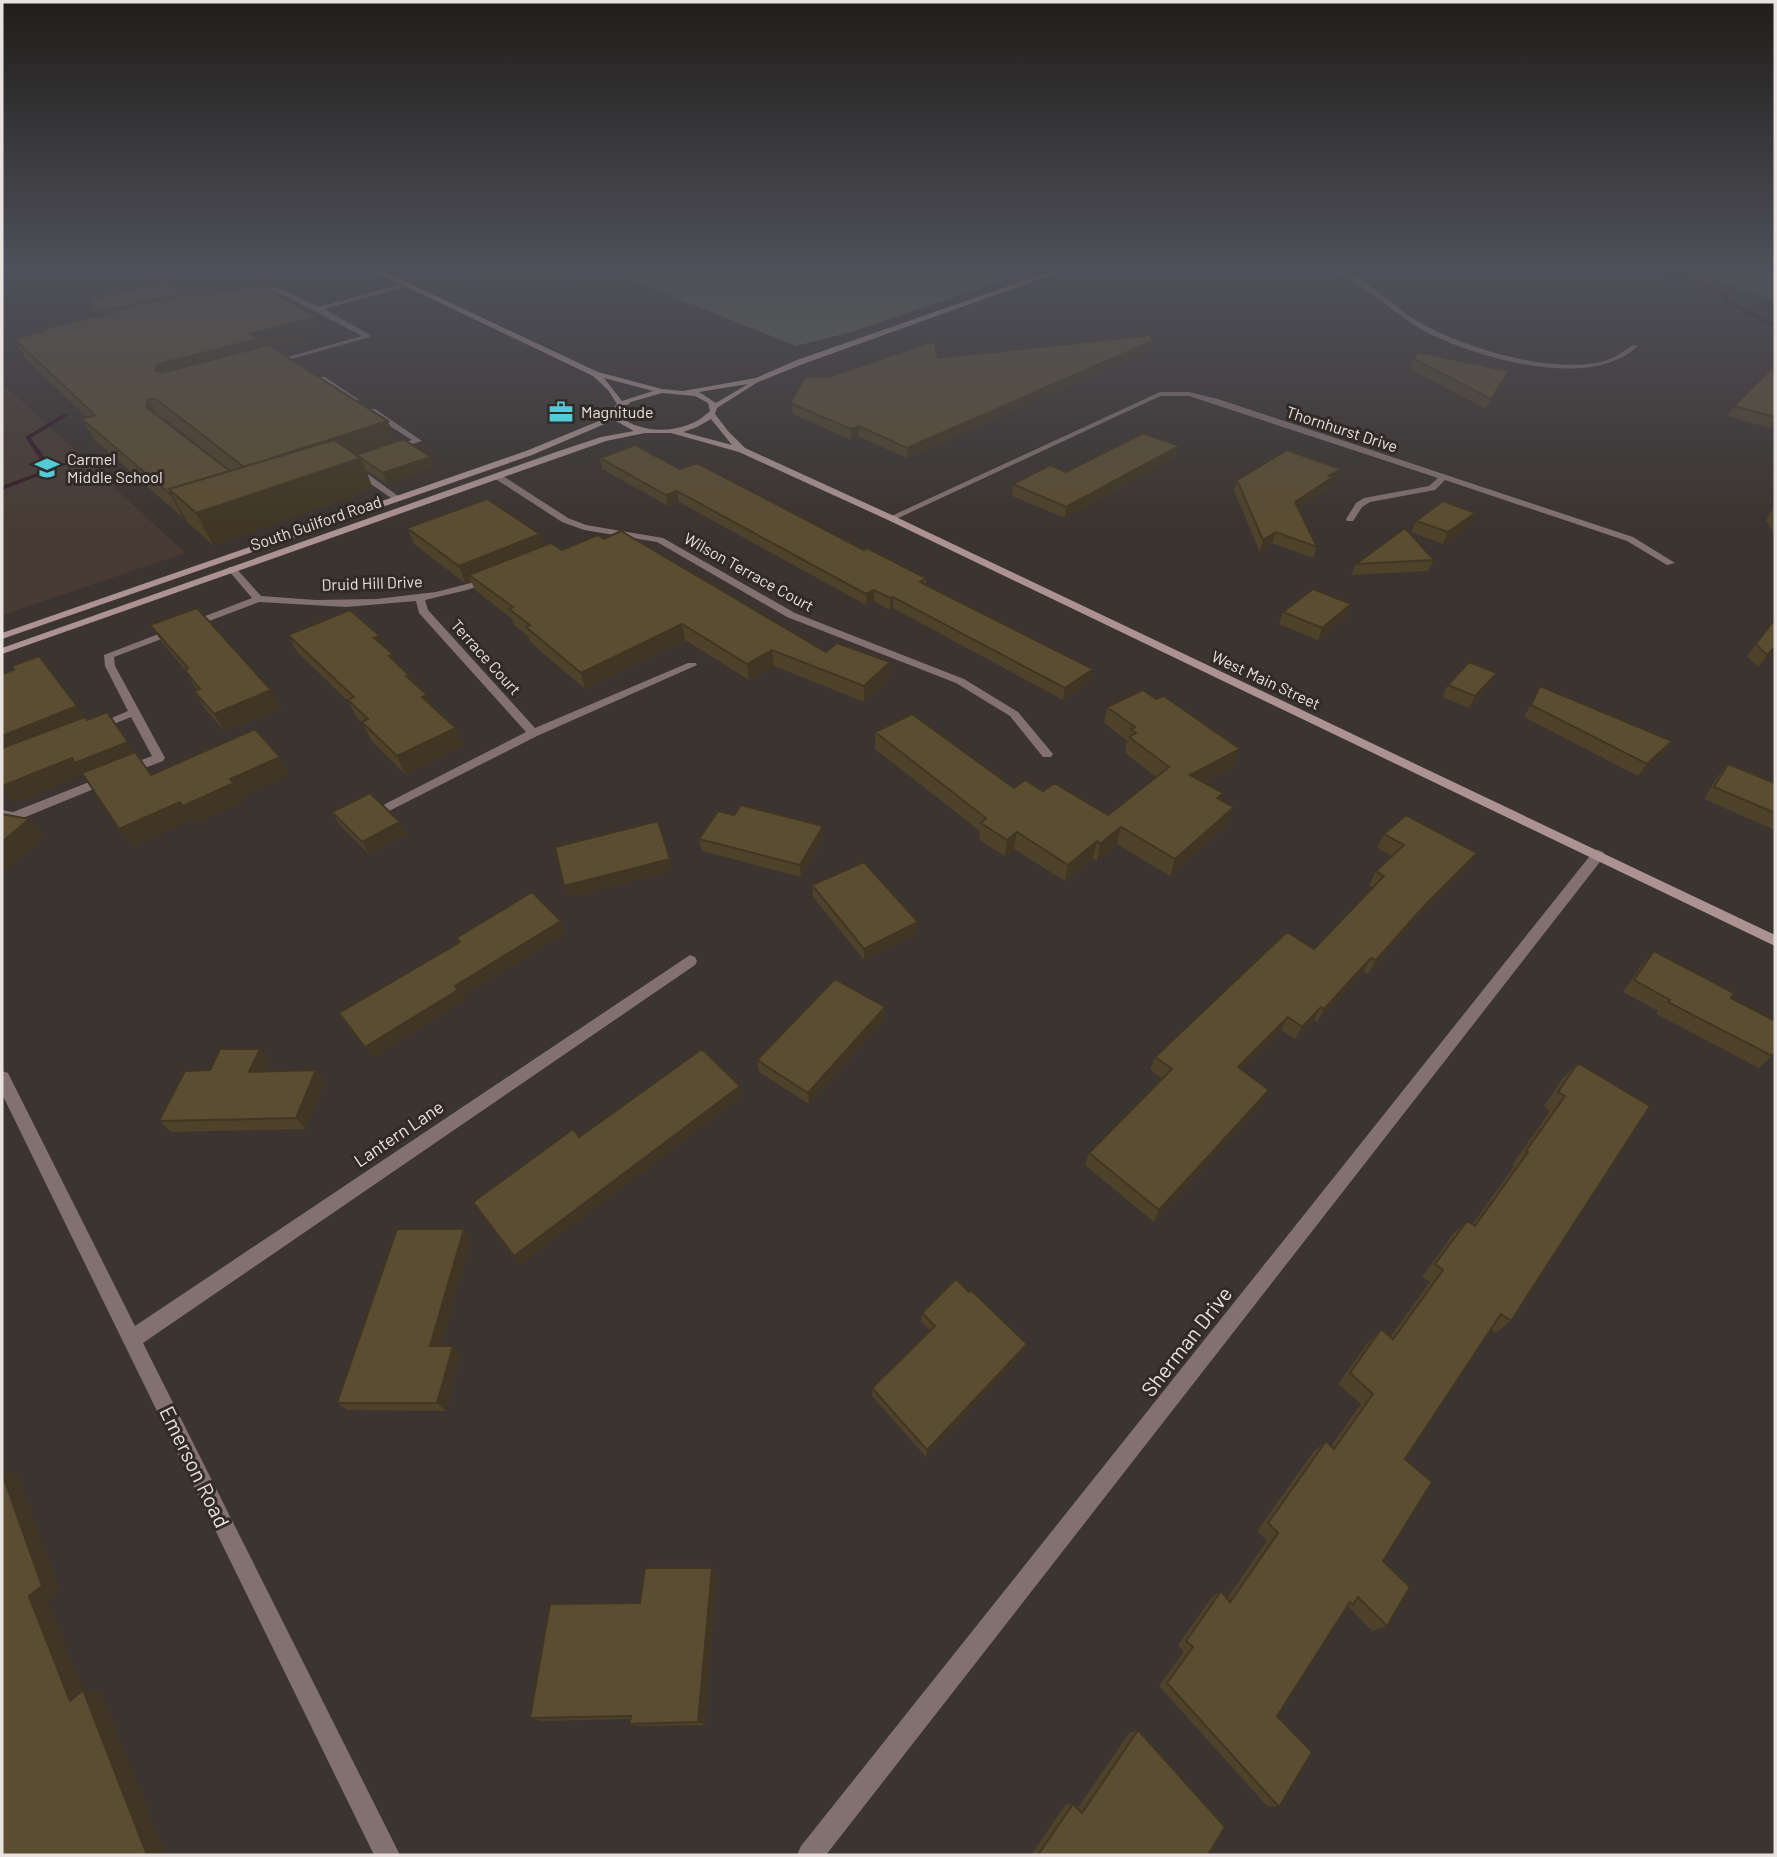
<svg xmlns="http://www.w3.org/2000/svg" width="1777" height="1857" viewBox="0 0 1777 1857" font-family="Barlow,sans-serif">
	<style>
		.built { fill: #483b34 }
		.green { fill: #60624d }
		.forest { fill: #6b6e50 }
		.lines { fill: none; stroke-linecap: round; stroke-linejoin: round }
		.stream { fill: #351b27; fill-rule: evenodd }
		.street { fill: #827170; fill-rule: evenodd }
		.secondary { fill: #ac9391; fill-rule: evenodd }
		.wall { fill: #4e422b; fill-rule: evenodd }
		.shaded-wall { fill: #403623 }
		.building { fill: #5b4d32; stroke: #403623; stroke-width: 2 }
		.labels { text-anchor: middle; stroke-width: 6; stroke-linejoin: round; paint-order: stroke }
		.far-poi-label { font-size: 16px; fill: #e8e3e0; stroke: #312a26; text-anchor: start }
		.far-street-label { font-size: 16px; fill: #e8e3e0; stroke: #312a26 }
		.street-label { font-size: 18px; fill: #e8e3e0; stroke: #312a26 }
		.near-street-label { font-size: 21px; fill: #e8e3e0; stroke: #312a26 }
	</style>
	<rect width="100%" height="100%" fill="#3b3430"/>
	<path class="built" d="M2,383L185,553L2,615Z"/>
	<path class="green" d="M657,267H969L1007,279L851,332L796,346L624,277Z
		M1675,267H1704L1775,291V301Z"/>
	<path class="forest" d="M1704,267H1758L1775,274V291Z"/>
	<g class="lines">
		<path class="stream" d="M1641,267H1649L1699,282L1724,293L1731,302L1775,324V327L1727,304L1720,295L1695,284Z
			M64,414L69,415L31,438L50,465L44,474L2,490V486L40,472L44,465L25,437Z"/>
		<path class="street" d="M1327,267C1355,267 1391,304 1414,319C1458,347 1559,378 1610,359C1618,356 1625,350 1633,345L1638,346C1590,391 1483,359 1430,334C1408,323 1389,306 1368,292C1355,283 1341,276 1327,267Z
			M405,283L407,286L324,309L370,335V337L270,365L266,363L362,336L276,291L254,296L252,293L277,287L319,307Z
			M319,377H325L359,400L352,402L319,381Z
			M1160,392H1189L1218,399L1633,537L1675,563L1667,565L1627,541L1445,480L1435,490L1370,502L1362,507L1353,521H1347L1346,519L1356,503L1364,498L1429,486L1438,478L1189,396H1161L1154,399L894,520L887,518Z
			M369,409H375L422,441L389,451V447L412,440L369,413Z
			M352,467H358L401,498L394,500L352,471Z
			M494,474H500L568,518L586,525L663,538L795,613L964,679L1018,712L1053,754L1051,757H1043L1010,716L956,683L787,617L657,542L584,530L562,522L494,478Z
			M229,567H235L261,596L316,600L376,599L436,592L494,577V581L467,590L425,600L428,610L535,728L688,663H696L697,665L537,736L389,811L385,810L383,807L385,804L526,732L419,613L416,601L346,607L259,602L114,657L115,666L165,758L163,761L129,774H121L119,771L121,768L152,756L131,717L94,732L88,728L128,711L105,666L104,655L252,598L229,571Z
			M107,775L113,779L111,782L18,820L2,818V810L13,812Z
			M1598,850L1603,852L1605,855L1603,858L826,1855H797L801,1846L1593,852Z
			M690,955L695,957L697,961L695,965L143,1343L400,1855H374L2,1094V1071L8,1073L135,1326Z"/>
		<path class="secondary" d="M365,267H374L598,372L662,389L683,391L756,378L797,360L1063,267H1073L803,364L758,382L717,408L715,414L728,431L745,448L894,516L1775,935V946L888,520L739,452L671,433H645L606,441L2,654V648L556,452L601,437L634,431L614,420L532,455L2,639V633L526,451L611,416V410L617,404L608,390L593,376ZM604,378L653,391L622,401ZM748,384L716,403L699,392ZM662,393L695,396L708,403L710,411C687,434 644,436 619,416V411L631,402ZM711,419L732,445L683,432L697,427Z"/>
	</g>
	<path class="wall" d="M460,267H587V268L517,287L510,284L504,286Z
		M186,294L316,317L323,336L274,349L388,421L395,441L435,467L387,484L366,470L373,489L213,545L186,521L184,516L183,518L95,440L82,419L87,417L26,359L14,339L42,333L40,329L101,316L92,309L87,300ZM163,420H167L231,471H230Z
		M1150,351L907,458L859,437L851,440L793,414L791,401L829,377L938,358Z
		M1417,352L1504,381L1486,409L1410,369Z
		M1775,374V421L1770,428L1728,416L1734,406Z
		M1179,446L1177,457L1065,518L1012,496L1013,484Z
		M600,458L680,469L864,550L926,578V584L1090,681L1063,700L893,608L890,610L874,601L866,605L679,502L668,506L602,469Z
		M1341,469L1337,480L1331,484L1329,488L1298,509L1317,547L1313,558L1272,543L1260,552L1234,491L1237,480Z
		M1773,508L1775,509V535L1766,520Z
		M1416,521L1470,524L1443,544L1411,532Z
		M407,528L540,534L543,546L562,550L826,652L890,662V678L864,702L774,666L749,680L685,640L585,689L531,643L528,636L514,625L512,619L475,590L471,581L465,583L414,544Z
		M1434,560L1428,571L1351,575L1356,564Z
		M1351,604L1347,616L1318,640L1279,624L1283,612Z
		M1775,619V651L1758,667L1747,656Z
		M150,625L271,690L281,708L225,732L205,709L194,691L197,690L185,670L162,642Z
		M288,635L384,646L393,654L397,664L432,707L456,728L463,746L405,774L371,740L363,724L357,718L348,701L297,652Z
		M1448,685H1490L1469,708L1442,697Z
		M1540,686L1663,754L1638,776L1524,717Z
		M1107,707L1234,766L1204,782L1221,800L1228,824L1170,876L1117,844L1097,861L1093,858L1065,881L1014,849L1005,856L979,840L980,831L875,749V732L1014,788L1043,791L1108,815L1156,777L1125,753L1127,741L1104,723Z
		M1728,764L1775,783V830L1704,799L1718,776Z
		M332,812L407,834L369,854L339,824Z
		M1384,834L1468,866L1417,917L1368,974L1364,971L1317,1022L1314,1020L1295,1039L1281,1030L1241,1070L1262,1103L1154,1222L1085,1165L1089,1153L1162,1079L1150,1069L1155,1057L1314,949L1373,887L1369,885L1376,871L1392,856L1377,848Z
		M824,838L801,877L702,851L699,839Z
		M812,885L917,934L864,960L813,897Z
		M1654,951L1731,998L1772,1056L1759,1068L1656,1014L1658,1011L1623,992L1643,963Z
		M885,1019L809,1104L759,1072L757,1060Z
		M260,1049L269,1060L264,1071L316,1070L325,1081L306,1129L171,1132L159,1121L210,1070Z
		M1578,1063L1511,1321L1496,1333L1491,1329L1405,1459L1383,1561L1387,1626L1372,1631L1349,1607L1346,1608L1277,1716L1279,1807L1267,1806L1159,1686L1184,1652L1178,1645L1212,1597L1221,1591L1227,1598L1267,1541L1257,1531L1314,1451L1326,1441L1331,1446L1361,1404L1338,1384L1369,1341L1381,1329L1390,1337L1430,1282L1422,1277L1453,1234L1467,1221L1472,1225L1514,1166L1512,1165L1550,1111L1544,1106L1563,1078Z
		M464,1229L471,1239L441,1346L461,1354L446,1411L348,1410L337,1403Z
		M922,1313L1024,1352L926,1457L872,1396V1388L930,1330L921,1322Z
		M717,1575L705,1725L638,1726L629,1724L630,1719L542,1721L530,1718L640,1603Z
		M1138,1730L1208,1855H1031L1066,1804H1073L1077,1809L1129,1733Z"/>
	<path class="shaded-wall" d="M499,267H506L510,284L504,286Z
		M512,267H587V268L517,287Z
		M316,317L323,336L264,352L168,384L155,370L158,364L250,334Z
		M1152,341L1150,351L907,458V448Z
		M1509,371L1504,381L1486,409L1491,399Z
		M148,399L159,419L146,407Z
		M388,421L396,443L255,489L244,467Z
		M859,426V437L851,440V429Z
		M1179,446L1177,457L1065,518L1066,507Z
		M431,457L435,467L387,484L383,473Z
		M361,458L373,489L213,545L196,513Z
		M1341,469L1337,480L1331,484L1329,488L1291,514L1295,502L1329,476Z
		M677,491L679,502L668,506L666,495Z
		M172,494L184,516L183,518L171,495Z
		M1475,513L1470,524L1443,544L1448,532Z
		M1276,532L1272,543L1260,552L1263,540Z
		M540,534L545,551L469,575L471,581L465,583L459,566Z
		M874,590V601L866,605V594Z
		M893,597V608L890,610V598Z
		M1351,604L1347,616L1318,640L1322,628Z
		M682,624L685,640L585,689L581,673Z
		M380,636L387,654L374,638Z
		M1775,647V651L1758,667L1767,655Z
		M772,650L774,666L749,680L747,664Z
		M393,654L401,672L389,656Z
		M890,662V678L864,702V686Z
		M1093,669L1090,681L1063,700L1065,688Z
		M1497,673L1490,685L1469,708L1475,696Z
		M271,690L281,708L225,732L214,714Z
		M427,695L435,713L422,697Z
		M77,706L89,723L2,757V736Z
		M107,712L164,793L84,774L15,803L2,788V786Z
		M456,728L463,746L405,774L397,756Z
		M1672,741L1663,754L1638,776L1647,764Z
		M1240,749L1234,766L1185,792L1190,775Z
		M280,757L290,775L242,797L245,801L195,824L183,806L230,779Z
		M180,802L192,820L134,847L119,829Z
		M1234,807L1228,824L1170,876L1175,859Z
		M29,819L45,837L2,874V842Z
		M400,822L407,834L369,854L362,842Z
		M823,826L824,838L801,877L800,865Z
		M1121,827L1117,844L1097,861L1100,844Z
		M1017,832L1014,849L1005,856L1007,840Z
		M1097,841L1093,858L1065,881L1068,865Z
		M1477,853L1468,866L1417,917L1368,974L1376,960L1426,904Z
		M670,859L673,871L568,898L564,886Z
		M561,921L566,933L462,997L464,1001L373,1058L365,1047L455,986Z
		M918,922L917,934L864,960V949Z
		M1371,958L1364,971L1317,1022L1324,1009Z
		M885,1007V1019L809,1104L808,1093Z
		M1321,1007L1314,1020L1295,1039L1302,1027Z
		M1288,1017L1281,1030L1232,1080L1238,1067Z
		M260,1049L269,1060L259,1083L249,1072Z
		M316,1070L325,1081L306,1129L296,1118Z
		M740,1086L742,1097L520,1265L514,1256Z
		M1269,1090L1262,1103L1154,1222L1159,1210Z
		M464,1229L471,1239L439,1354L430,1346Z
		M1027,1344L1024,1352L926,1457L927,1450Z
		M453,1346L461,1354L446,1411L437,1403Z
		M2,1462L5,1470L18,1475L60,1591L48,1600L84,1690L101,1692L166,1855H147L70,1701L29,1596L2,1479Z
		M712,1568L717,1575L705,1725L698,1722Z"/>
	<path class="building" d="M167,282L186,294L111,310L112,312L106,313L87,300Z
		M261,285L316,317L250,334L258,339L158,364L155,370L162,373L268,345L388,421L244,467L156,399H148L146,407L230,471L169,489L172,494L171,495L82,419L95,415L14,339L43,332L40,329L114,313L111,310L194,292L201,296Z
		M1150,335L1152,341L907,448L859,426L851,429L792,404L791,401L806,376L829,377L934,341L938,358Z
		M1417,352L1509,371L1491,399L1414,359Z
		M1772,368L1775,374V417L1734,406Z
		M1143,433L1179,446L1066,507L1013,484L1050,465L1066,472Z
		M403,439L431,457L383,473L356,455Z
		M334,440L361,458L196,513L169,489Z
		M635,445L680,469L697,463L864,550L867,548L926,578L920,582L1093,669L1065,688L893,597L890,598L874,590L866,594L677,491L666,495L600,458Z
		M1287,450L1341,469L1329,476L1333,477L1295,502L1317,547L1276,532L1263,540L1237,480Z
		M487,499L540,534L459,566L407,528Z
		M1443,501L1475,513L1448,532L1416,521Z
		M1405,528L1434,560L1356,564Z
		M621,531L826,652L837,643L890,662L864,686L772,650L747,664L682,624L581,673L526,627L530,625L509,609L513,607L469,575L551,543L562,550L598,535L604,539Z
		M1313,589L1351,604L1322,628L1283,612Z
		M197,608L271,690L214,714L194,691L200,689L185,670L188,668L150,625Z
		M350,610L380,636L374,638L393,654L389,656L409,675L406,676L427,695L422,697L456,728L397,756L362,722L368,719L348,700L354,697L288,635Z
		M1775,619V647L1767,655L1756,644Z
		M39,656L77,706L2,736V674L14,670L12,666Z
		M1469,662L1497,673L1475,696L1448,685Z
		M1540,686L1672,741L1647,764L1531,705Z
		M1143,690L1156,699L1164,696L1240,749L1190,775L1223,793L1217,798L1234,807L1175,859L1121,827L1100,844L1097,841L1068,865L1017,832L1007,840L981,823L986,818L875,732L912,714L1014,788L1025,780L1043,791L1054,783L1108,815L1169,767L1129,737L1136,733L1131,729L1135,727L1107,707Z
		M107,712L128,742L75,763L72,758L2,786V748L85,717L87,720Z
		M255,729L280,757L230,779L234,783L183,806L180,802L119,829L82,773L135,752L151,775Z
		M1728,764L1775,783V813L1714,787Z
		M370,793L400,822L362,842L332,812Z
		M741,805L823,826L800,865L699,839L718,811L734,815Z
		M2,814L29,819L2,842Z
		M1406,815L1477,853L1426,904L1376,960L1371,958L1324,1009L1321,1007L1302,1027L1288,1017L1238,1067L1269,1090L1159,1210L1089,1153L1172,1069L1155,1057L1287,932L1314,949L1384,876L1376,871L1404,845L1384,834Z
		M658,821L670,859L564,886L555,847Z
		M864,862L918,922L864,949L812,885Z
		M532,892L561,921L455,986L458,990L365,1047L339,1013L460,942L456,938Z
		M1654,951L1734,993L1731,998L1775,1021V1051L1772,1056L1668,1002L1670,1000L1634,980Z
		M835,979L885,1007L808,1093L757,1060Z
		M220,1049H260L249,1072L316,1070L296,1118L159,1121L185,1071L210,1070Z
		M702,1049L740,1086L514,1256L473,1202L573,1129L579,1137Z
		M1578,1063L1650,1106L1511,1321L1501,1314L1405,1459L1432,1482L1383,1561L1410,1587L1387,1626L1358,1597L1353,1605L1350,1602L1277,1716L1312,1752L1279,1807L1167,1683L1193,1647L1186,1641L1221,1591L1230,1602L1278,1533L1268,1523L1326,1441L1334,1449L1373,1394L1350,1373L1381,1329L1393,1339L1443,1270L1435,1264L1467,1221L1475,1226L1528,1152L1526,1151L1565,1096L1558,1092Z
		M397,1229H464L430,1346H453L437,1403H337Z
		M956,1279L969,1292L971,1290L1027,1344L927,1450L872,1388L935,1326L922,1313Z
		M2,1473L42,1586L29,1596L70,1701L83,1690L147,1855H2Z
		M645,1568H712L698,1722L629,1724L631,1716L530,1718L550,1604L640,1603Z
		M1138,1730L1225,1827L1208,1855H1038L1073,1804L1082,1813Z"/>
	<linearGradient id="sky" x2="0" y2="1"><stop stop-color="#201d1a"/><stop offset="0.51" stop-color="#4f5059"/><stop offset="1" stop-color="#4f5059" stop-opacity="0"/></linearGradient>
	<rect width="1777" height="527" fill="url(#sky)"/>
	<defs>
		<g id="office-bare" transform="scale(1.89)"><path d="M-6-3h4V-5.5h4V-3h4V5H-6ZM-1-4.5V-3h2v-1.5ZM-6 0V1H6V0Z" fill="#52ccd6" stroke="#312a26" stroke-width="2.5" paint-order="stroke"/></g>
		<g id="school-bare" transform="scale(1.89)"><path d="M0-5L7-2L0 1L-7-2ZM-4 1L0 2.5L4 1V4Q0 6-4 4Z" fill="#52ccd6" stroke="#312a26" stroke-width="2.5" paint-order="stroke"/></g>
	</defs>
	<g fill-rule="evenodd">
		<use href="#office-bare" x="561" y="412"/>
		<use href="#school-bare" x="47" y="468"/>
	</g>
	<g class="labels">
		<g class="far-poi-label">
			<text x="581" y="418">Magnitude</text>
			<text x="67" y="465">Carmel<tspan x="67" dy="18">Middle School</tspan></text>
		</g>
		<g class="far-street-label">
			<text transform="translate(1342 429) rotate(18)" y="6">Thornhurst Drive</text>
			<text transform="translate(316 523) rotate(-19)" y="6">South Guilford Road</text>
			<text transform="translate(749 572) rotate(29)" y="6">Wilson Terrace Court</text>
			<text transform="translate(372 583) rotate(-2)" y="6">Druid Hill Drive</text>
			<text transform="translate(486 657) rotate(48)" y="6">Terrace Court</text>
			<text transform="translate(1266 680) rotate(25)" y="6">West Main Street</text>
		</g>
		<g class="street-label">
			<text transform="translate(399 1134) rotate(-34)" y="6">Lantern Lane</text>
		</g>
		<g class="near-street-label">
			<text transform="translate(1187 1342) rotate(-52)" y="7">Sherman Drive</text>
			<text transform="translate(194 1467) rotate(64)" y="7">Emerson Road</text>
		</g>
	</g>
	<rect width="1777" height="1857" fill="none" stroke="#e8e3e0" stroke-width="7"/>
</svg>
